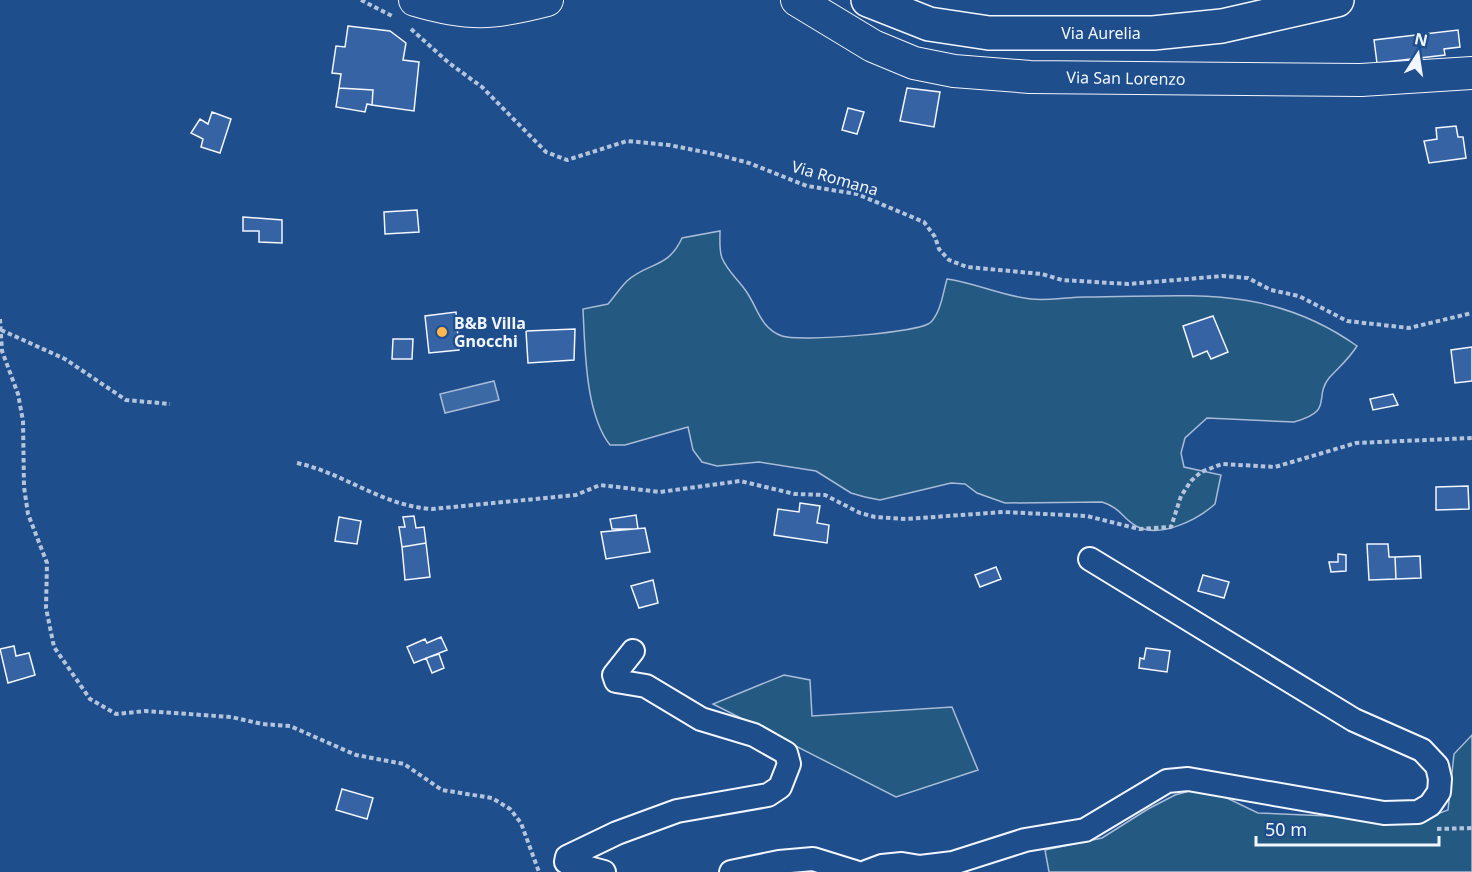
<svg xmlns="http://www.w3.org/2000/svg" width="1472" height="872" viewBox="0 0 1472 872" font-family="'Noto Sans',sans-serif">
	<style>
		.green { fill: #245a82; stroke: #a8bbd7; stroke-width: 1.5 }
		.water { fill: #3b69a3; stroke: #a8bbd7; stroke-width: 1.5 }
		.building { fill: #3563a3; stroke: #f2f6ff; stroke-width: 1.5 }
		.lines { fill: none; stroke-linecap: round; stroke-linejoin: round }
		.street-casing { stroke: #f2f6ff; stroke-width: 26 }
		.secondary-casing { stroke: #f2f6ff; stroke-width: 34 }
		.primary-casing { stroke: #f2f6ff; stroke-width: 36 }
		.path { stroke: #b3c4dc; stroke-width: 4; stroke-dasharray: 4.5 3; stroke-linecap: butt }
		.street { stroke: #1f4e8c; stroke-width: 22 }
		.secondary { stroke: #1f4e8c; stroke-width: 32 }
		.primary { stroke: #1f4e8c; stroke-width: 33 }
		.poi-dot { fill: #ffb74d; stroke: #1f4e8c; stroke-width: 2 }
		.labels { text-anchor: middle; stroke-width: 4.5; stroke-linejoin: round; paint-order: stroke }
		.street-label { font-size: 16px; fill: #f2f6ff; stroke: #1f4e8c }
		.poi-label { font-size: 16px; font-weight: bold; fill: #f2f6ff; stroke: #1f4e8c; text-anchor: start }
	</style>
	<rect width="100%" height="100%" fill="#1f4e8c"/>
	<path class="green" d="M720,231C720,239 719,250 722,258C728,272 738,279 746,291C758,308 760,328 782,336C798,342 921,333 931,322C941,311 943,293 947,279C976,283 1002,296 1031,299C1048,301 1068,297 1086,297C1188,297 1268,283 1357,346C1349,359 1339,367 1329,378C1313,398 1335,411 1294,422L1207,418L1185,438L1181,453L1184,467L1221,475L1215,504C1197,520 1160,539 1136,526C1121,517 1121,508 1102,502L1005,503L977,493L965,484L951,483L880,500L865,497L851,493L816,471L759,462L717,466L702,462L693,450L688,427L625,445H610C585,413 585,348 583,309L608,304C614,297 620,288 627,281C648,262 668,269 682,238Z
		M784,675L810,680L812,716L952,707L978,770L896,797L713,704Z
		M1472,735V872H1049L1045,850L1102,838L1148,809L1175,795L1204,787L1258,813L1421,820L1448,810L1454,754Z"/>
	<path class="water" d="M494,381L499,400L445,413L440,394Z"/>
	<path class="building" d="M348,26L390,31L406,43L403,60L419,62L414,111L372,105L373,90L339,88L341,74L332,73L336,46L345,47Z
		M1458,30L1460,47L1444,49L1445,55L1377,63L1374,40Z
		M339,88L373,90L372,105L367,104L365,112L336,107Z
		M907,88L940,92L934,127L900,121Z
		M848,108L864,112L857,134L842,130Z
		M212,112L231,119L220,153L201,147L203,139L191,133L200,119L208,124Z
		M1456,126L1458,137H1463L1466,158L1429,163L1424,141L1437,139L1436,128Z
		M417,210L419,232L385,234L384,212Z
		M243,217L282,220V243L259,242V231H243Z
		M456,312L459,350L429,353L425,316Z
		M1213,316L1228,352L1211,359L1207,351L1193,357L1183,326Z
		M575,329L574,360L528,363L526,331Z
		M393,339H413L412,359H392Z
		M1472,347V381L1455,383L1451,350Z
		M1393,394L1398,405L1373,410L1370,399Z
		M1468,486L1469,509L1436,510V487Z
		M800,503L820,506L817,523L829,525L827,543L774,535L778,509L799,512Z
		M636,515L638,529H612L610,519Z
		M414,516L416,528L424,527L426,543L402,547L399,527H405L403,517Z
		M339,517L361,521L357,544L335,541Z
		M645,528L650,552L606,559L601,532Z
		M426,543L430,577L405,580L402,547Z
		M1367,544H1388L1389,557H1395L1396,579L1369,580Z
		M1338,554L1346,555V571L1331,572L1329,562H1338Z
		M1420,556L1421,578L1396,579L1395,557Z
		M996,567L1001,579L980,587L975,575Z
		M1203,575L1229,582L1224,598L1198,591Z
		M653,580L658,603L639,608L631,586Z
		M441,637L447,650L414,663L407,647L425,639L427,643Z
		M14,646L16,656L29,653L35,675L8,683L0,649Z
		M1146,648L1170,651L1167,672L1139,668L1140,658L1144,659Z
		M439,654L444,668L432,673L426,658Z
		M342,789L373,798L367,819L336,810Z"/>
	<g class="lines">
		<g class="street-casing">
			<path id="street" d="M604,872L566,862L567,857L617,833L677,811L768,795L780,787L789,764L786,753L754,735L701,719L646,686L616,681L614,675L633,651
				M731,872L779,862L813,859L855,872
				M866,872L882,866L902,864L920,867L953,863L1025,840L1085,830L1167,781L1188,779L1384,813L1418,812L1430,805L1439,792L1440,779L1437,766L1422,750L1354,720L1090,559"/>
		</g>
		<g class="secondary-casing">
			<path id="secondary" d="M415,0C469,16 493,14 547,0
				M797,0L873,46L914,63L954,71L1030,77L1361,80L1472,73"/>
		</g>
		<g class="primary-casing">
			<path id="primary" d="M868,0L929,24L989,33H1153L1222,26L1337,0"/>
		</g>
		<path class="path" d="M361,0L392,16
			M411,29L449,63L482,87L546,152L567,160L627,141L669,145L719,155L749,163L807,186L857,194L924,222L935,237L939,249L949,260L967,267L1042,274L1062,280L1128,284L1223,276L1248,278L1271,290L1299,296L1347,321L1409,328L1472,313
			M0,319L2,351L18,394L23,421L24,487L28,514L47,563L46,608L54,647L90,699L116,714L145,711L231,717L262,724L290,726L356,755L404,764L442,790L492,798L510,809L521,823L539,872
			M1,330L65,359L126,400L170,404
			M297,463C344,473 382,506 432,509L576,495L600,485L660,492L740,481L795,494L825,495L860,513L875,517L906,519L1003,512L1087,516L1139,529L1171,527L1181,496L1191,481L1201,472L1222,464L1275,467L1356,443L1472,438
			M1437,829L1472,828"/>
		<use href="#street" class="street"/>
		<use href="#secondary" class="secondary"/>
		<use href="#primary" class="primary"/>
	</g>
	<circle class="poi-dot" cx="442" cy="332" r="6"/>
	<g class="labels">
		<g class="street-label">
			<text x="1101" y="39">Via Aurelia</text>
			<text transform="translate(1126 78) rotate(1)" y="6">Via San Lorenzo</text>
			<text transform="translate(835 178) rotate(16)" y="6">Via Romana</text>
		</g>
		<g class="poi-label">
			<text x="454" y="329">B&amp;B Villa<tspan x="454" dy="18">Gnocchi</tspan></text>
		</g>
	</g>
	<g transform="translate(1418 54) rotate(12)" stroke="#1f4e8c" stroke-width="4.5" paint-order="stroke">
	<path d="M0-4.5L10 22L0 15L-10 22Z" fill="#f2f6ff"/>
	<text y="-9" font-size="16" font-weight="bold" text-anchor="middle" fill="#f2f6ff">N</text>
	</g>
	<path d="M1256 836v9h183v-9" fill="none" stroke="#f2f6ff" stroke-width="3"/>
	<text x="1265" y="836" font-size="18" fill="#f2f6ff" stroke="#1f4e8c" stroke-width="4.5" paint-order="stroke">50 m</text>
</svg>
